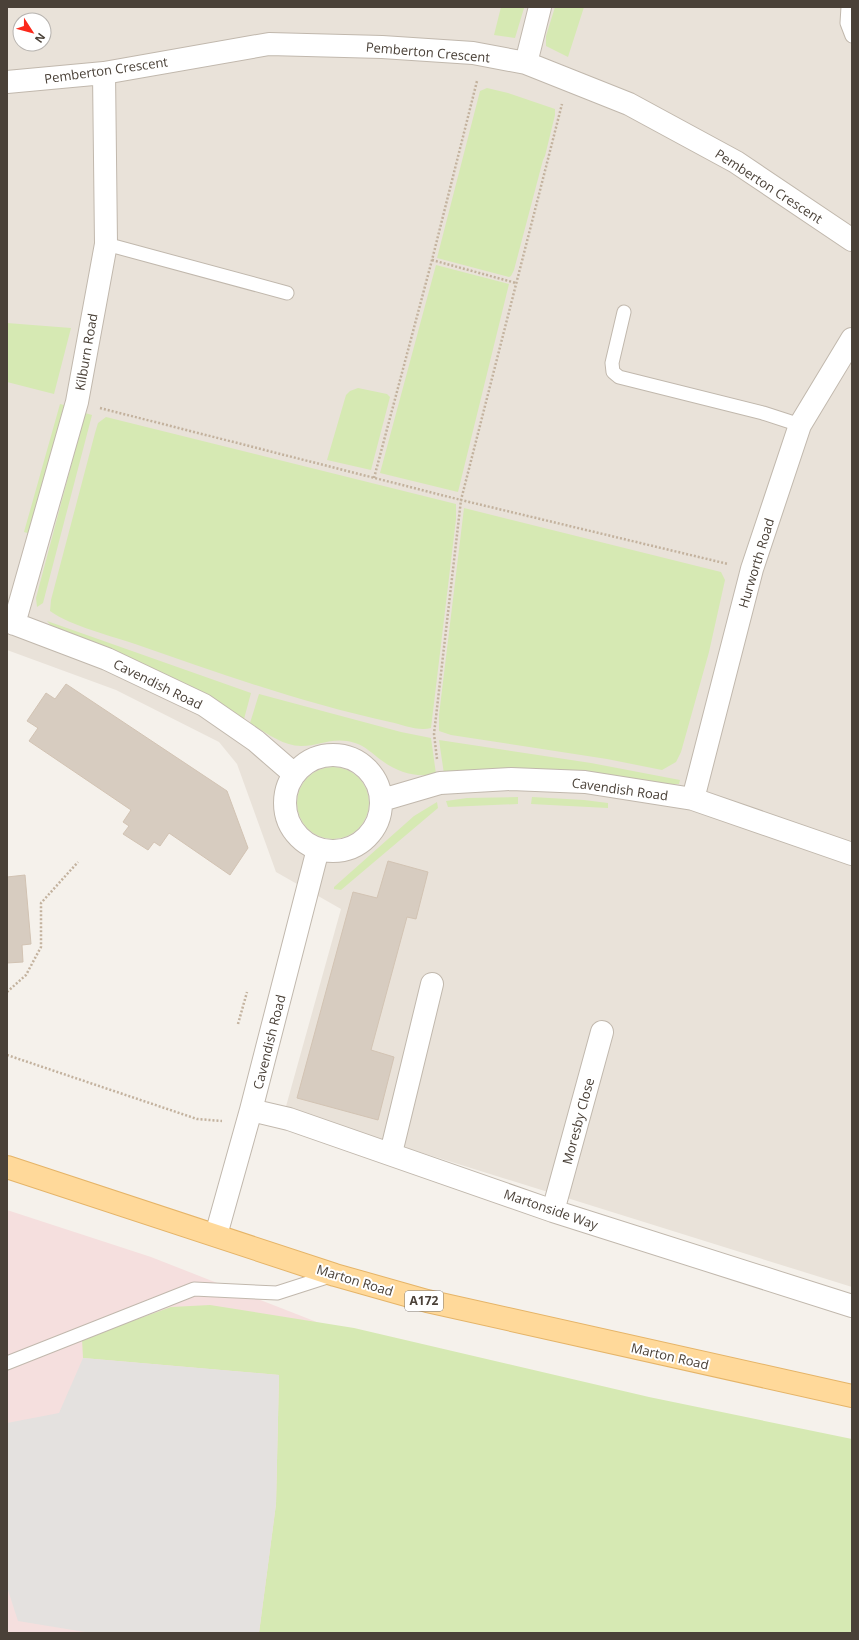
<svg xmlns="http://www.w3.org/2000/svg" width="859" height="1640" viewBox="0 0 859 1640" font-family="'Open Sans',sans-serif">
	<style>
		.residential { fill: #e9e2d9; fill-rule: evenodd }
		.medical { fill: #f5dfde }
		.green { fill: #d6e9b3 }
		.parking { fill: #e4e1df }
		.building { fill: #d7ccc0; stroke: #d2c3b3 }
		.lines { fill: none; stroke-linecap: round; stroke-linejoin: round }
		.service-casing { stroke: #c1b8ad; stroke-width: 15 }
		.minor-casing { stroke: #c1b8ad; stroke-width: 24 }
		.primary-casing { stroke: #e5b468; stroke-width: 24 }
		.path { stroke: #c3b29e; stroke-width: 2.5; stroke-dasharray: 2 2; stroke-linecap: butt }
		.service { stroke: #fff; stroke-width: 13 }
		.minor { stroke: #fff; stroke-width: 22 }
		.primary { stroke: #ffd99a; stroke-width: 22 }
		.labels { text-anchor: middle; stroke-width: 4; stroke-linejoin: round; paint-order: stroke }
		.shield { fill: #fff; stroke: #807a74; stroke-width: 1 }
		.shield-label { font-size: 12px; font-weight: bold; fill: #4a4138 }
		.street-label { font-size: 13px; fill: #4a4138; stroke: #fff }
	</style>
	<rect width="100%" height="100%" fill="#f5f1eb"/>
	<path class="residential" d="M7,7H852V1287L285,1110L341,909L276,872L237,764L219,742L116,690L7,650ZM20,20H44V44H20Z"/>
	<path class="medical" d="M7,1210L151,1257L327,1326L293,1633H7Z"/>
	<path class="green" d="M501,7L524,8L515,38L494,35Z
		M555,7H584L568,57L546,46V36Z
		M487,88L508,93L555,109V115L545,156L543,160L514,270L511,276L509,277L437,258L480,91Z
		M436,265L509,284L458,492L380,473Z
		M7,323L71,328L54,394L7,382Z
		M358,388L387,394L390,397L371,470L327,460L346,395L350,391Z
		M60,404L64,405L65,407L31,534L24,532Z
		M85,413L92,415L43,603L37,607L36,598Z
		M106,417L456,504V519L431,728C419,732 401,724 390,722C303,703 221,674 138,645C112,636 71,626 50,611L51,600L95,433L98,423Z
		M464,508L721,572L725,580L709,652L681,752L676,762L662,770L607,759L451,735L439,731V715Z
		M47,621L251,693L244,719L53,628Z
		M259,694L401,732L431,738L436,774C415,778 397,772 381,760C373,754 365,746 355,743C333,736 321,746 301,746C283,746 265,732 250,723Z
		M439,740L591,763L680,780L679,784H664L444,774Z
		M297 803a36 36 0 1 1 72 0a36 36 0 1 1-72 0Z
		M518,797V804L448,807L446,801L467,798Z
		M532,797L584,800L608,803V808L531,804Z
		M437,802L438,808L341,890L334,889V887L414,816Z
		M210,1305L354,1328L649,1397L852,1439V1633H259L276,1504L279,1375L83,1358L82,1339L171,1307Z"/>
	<path class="parking" d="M83,1358L279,1375L276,1504L259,1633H91L18,1621L7,1587V1423L59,1413Z"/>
	<path class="building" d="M66,684L227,791L248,848L230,875L169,833L160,846L154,842L148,850L123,834L129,826L123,822L131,810L29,741L38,728L27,721L46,693L55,699Z
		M388,861L428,872L416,919L407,917L371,1050L394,1057L378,1120L297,1098L353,892L377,898Z
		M25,875L31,944L22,945L23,962L7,963V877Z"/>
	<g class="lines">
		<g class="service-casing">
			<path id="service" d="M848,7L847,23L852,36
				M106,244L287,293
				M624,312L612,363L613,372L619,377L763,413L800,425
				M7,1363L194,1289L277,1293L333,1275"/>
		</g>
		<g class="minor-casing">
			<path id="minor" d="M526,63L540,7
				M7,82L104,73L269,44L382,47L473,53L526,63L629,104L736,162L852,240
				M7,621L107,659L204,705L256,741L294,774
				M14,624L77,402L106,244L104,73
				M285 803a48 48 0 1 1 96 0a48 48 0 1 1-96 0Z
				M693,799L752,569L800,425L852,339
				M382,800L440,783L511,779L585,782L693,799L852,854
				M251,1110L289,1119L553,1211L852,1306
				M391,1153L432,984
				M553,1211L602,1032
				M216,1235L251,1110L318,849"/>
		</g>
		<g class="primary-casing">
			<path id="primary" d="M7,1167L335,1275L427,1301L852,1396"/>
		</g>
		<path class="path" d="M432,260L516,283
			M100,408L461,500L728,564
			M374,478L432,260L477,81
			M437,759L434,734L461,500L562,104
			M7,992L26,975L41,947V903L78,862
			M238,1024L247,992
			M7,1055L197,1119L222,1121"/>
		<use href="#service" class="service"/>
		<use href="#minor" class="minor"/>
		<use href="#primary" class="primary"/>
	</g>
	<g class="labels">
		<rect class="shield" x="405" y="1291" width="38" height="20" rx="3"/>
		<g class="shield-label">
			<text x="424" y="1305">A172</text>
		</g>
		<g class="street-label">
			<text transform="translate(428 52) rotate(5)" y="5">Pemberton Crescent</text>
			<text transform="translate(106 70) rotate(-8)" y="5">Pemberton Crescent</text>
			<text transform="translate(769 186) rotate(33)" y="5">Pemberton Crescent</text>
			<text transform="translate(86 352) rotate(-80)" y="5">Kilburn Road</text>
			<text transform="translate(756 563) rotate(-73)" y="5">Hurworth Road</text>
			<text transform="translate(158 684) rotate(26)" y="5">Cavendish Road</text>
			<text transform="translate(620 789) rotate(8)" y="5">Cavendish Road</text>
			<text transform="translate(269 1042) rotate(-76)" y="5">Cavendish Road</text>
			<text transform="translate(578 1121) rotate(-75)" y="5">Moresby Close</text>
			<text transform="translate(551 1209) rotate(19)" y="5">Martonside Way</text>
			<text transform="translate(355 1280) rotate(17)" y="5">Marton Road</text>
			<text transform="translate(670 1356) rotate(13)" y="5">Marton Road</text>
		</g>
	</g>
	<rect width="859" height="1640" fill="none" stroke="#4a4138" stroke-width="16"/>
	<g transform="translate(32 32) rotate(126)"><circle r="19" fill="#ffffff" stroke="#b7b3af"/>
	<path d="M0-3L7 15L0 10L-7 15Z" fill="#fb281b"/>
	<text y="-6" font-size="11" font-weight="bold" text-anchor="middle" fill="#4a4138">N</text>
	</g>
</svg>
